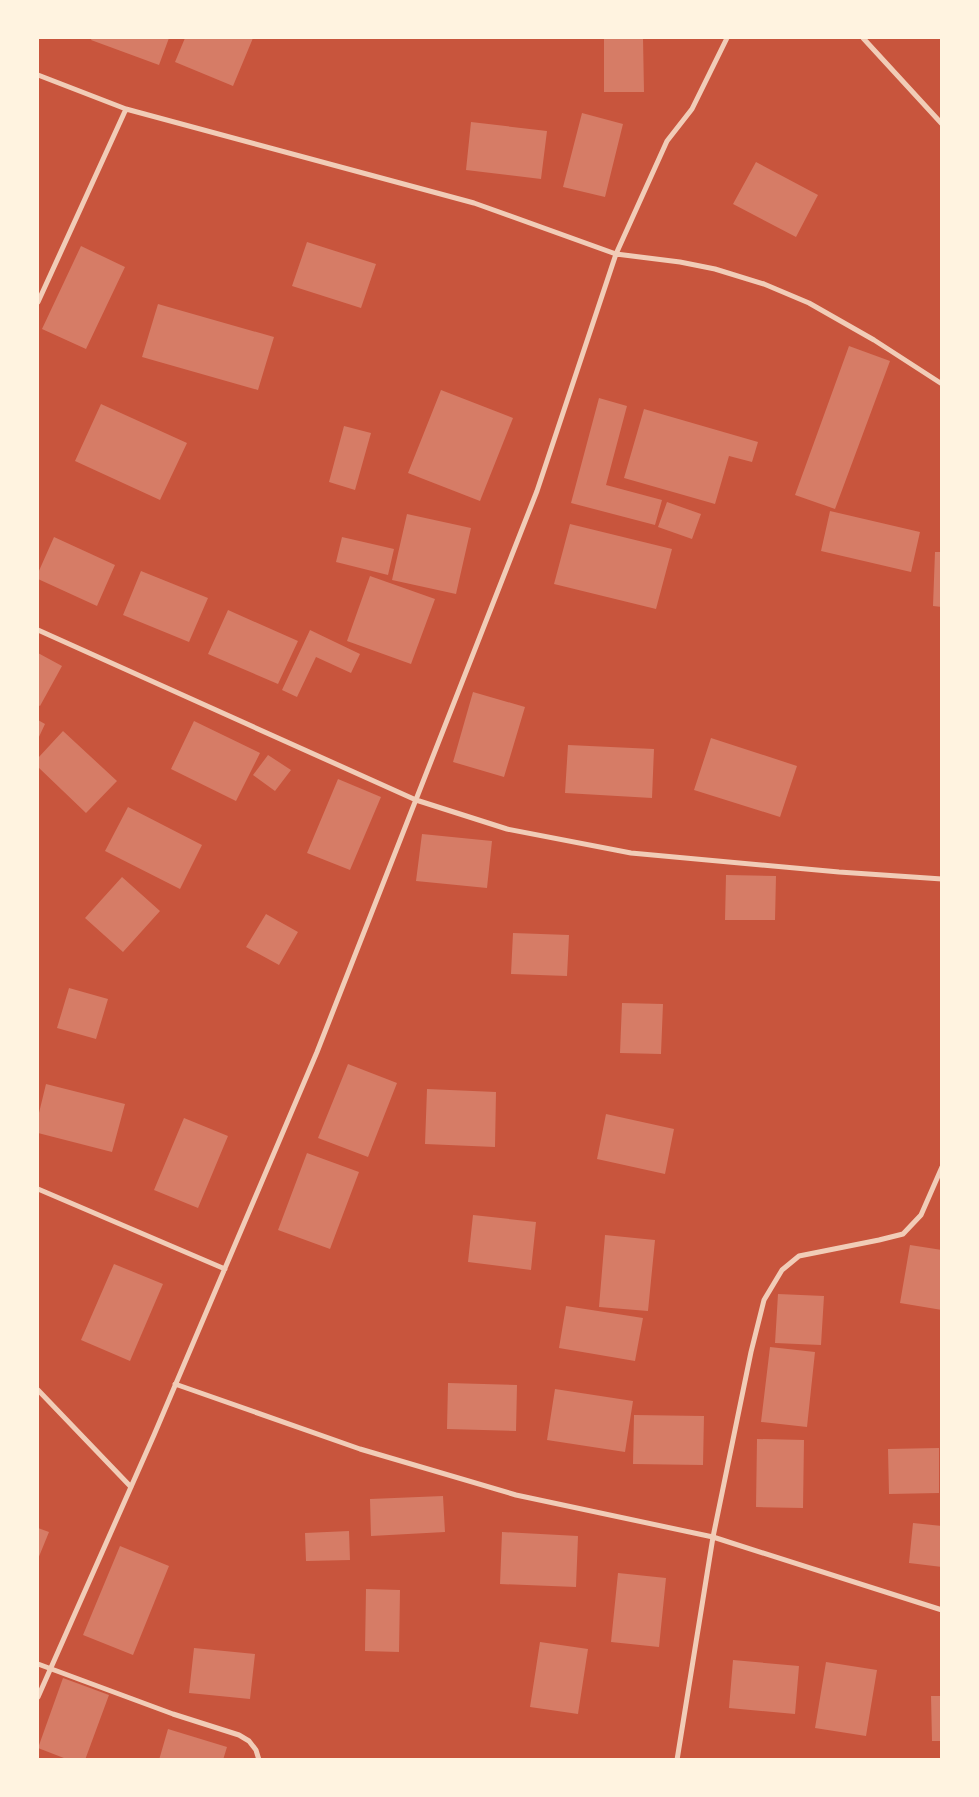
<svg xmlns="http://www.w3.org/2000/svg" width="979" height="1797" viewBox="0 0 979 1797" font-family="'Zilla Slab',serif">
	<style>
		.building { fill: #d67c66 }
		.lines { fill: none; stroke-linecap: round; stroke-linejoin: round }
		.minor { stroke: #f1ccb7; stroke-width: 5 }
	</style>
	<rect width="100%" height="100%" fill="#c8553d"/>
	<path class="building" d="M92,38H169L159,65L91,40Z
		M185,38H253L233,86L175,62Z
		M604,38H643L644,92H604Z
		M582,113L623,124L605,197L563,187Z
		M471,122L547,131L541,179L466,170Z
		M756,162L818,195L796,237L733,204Z
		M307,242L376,264L361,308L292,286Z
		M81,246L125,267L86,349L42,329Z
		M158,304L274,337L258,390L142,357Z
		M849,346L890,361L835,509L795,495Z
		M441,390L513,418L480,501L408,473Z
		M599,398L627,406L606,485L662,500L655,525L571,503Z
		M101,404L187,443L160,500L75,461Z
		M644,409L758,442L752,462L729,456L715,504L624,478Z
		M344,426L371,433L355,490L329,482Z
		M667,502L701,514L692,539L658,527Z
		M830,511L920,532L911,572L821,551Z
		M407,514L471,528L456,594L392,580Z
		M570,524L672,549L656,609L554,584Z
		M54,537L115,565L97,606L38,579V573Z
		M342,537L394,549L388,575L336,562Z
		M935,552H942V607L933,606Z
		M141,571L208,598L189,642L123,615Z
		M370,576L435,599L411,664L347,641Z
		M228,610L298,641L278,684L208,654Z
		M310,630L360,654L351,673L316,657L297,697L282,690Z
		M38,653L62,666L40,706L38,705Z
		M473,692L525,707L504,777L453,762Z
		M38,720L45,724L38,739Z
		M194,721L260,753L236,801L171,769Z
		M63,731L117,781L86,813L38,767V758Z
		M711,738L797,766L780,817L694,790Z
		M568,745L654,749L652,798L565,793Z
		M268,755L291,770L275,791L253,775Z
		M338,779L381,797L350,870L307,853Z
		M128,807L202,845L180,889L105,851Z
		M422,834L492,841L487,888L416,881Z
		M726,875L776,876L775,920H725Z
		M122,877L160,911L123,952L85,918Z
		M266,914L298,932L279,965L246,947Z
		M513,933L569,935L567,976L511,974Z
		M69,988L108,999L96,1039L57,1028Z
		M622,1003L663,1004L661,1054L620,1053Z
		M348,1064L397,1083L368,1157L318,1138Z
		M46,1084L125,1104L112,1152L38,1133V1117Z
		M427,1089L496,1092L495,1147L425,1144Z
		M606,1114L674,1129L665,1174L597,1159Z
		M184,1118L228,1136L198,1208L154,1190Z
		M307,1153L359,1172L330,1249L278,1230Z
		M473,1215L536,1222L531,1270L468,1262Z
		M605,1235L655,1240L648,1311L599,1307Z
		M910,1245L942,1250V1310L900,1303Z
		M114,1264L163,1284L130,1361L81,1340Z
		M778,1294L824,1296L821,1345L775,1343Z
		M566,1306L643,1318L635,1361L559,1348Z
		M770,1347L815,1352L807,1427L761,1422Z
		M448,1383L517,1385L516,1431L447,1429Z
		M555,1389L633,1401L625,1452L547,1440Z
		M634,1415L704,1416L703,1465L633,1464Z
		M757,1439L804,1440L803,1508L756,1507Z
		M939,1448V1493L889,1494L888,1449Z
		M443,1496L445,1532L371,1536L370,1499Z
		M913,1523L942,1526V1567L909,1563Z
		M38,1528L49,1532L38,1559Z
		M349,1531L350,1560L306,1561L305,1533Z
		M502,1532L578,1536L576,1587L500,1584Z
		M120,1546L169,1566L133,1655L83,1635Z
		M618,1573L666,1578L659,1647L611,1642Z
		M366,1589L400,1590L399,1652L365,1651Z
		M540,1642L588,1649L578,1714L530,1707Z
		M194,1648L255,1654L250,1699L189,1693Z
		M733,1660L799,1666L795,1714L729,1708Z
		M826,1662L877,1670L866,1736L815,1728Z
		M63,1678L109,1695L85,1760H69L38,1748Z
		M931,1696H942V1741H932Z
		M168,1729L227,1747L223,1760H159Z"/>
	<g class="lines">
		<path class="minor" d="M863,38L942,124
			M38,75L126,109L474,203L616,254L680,262L715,269L764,284L809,303L874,340L942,384
			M38,302L126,109
			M38,630L416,800L507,829L631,853L839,872L942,879
			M38,1189L225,1269
			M175,1384L360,1449L516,1495L713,1537L942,1610
			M38,1390L131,1487
			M38,1664L173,1714L239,1735L249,1741L256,1750L259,1760
			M38,1697L154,1435L317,1052L537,491L616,254L667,141L692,109L727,38
			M677,1760L713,1537L751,1352L764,1300L782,1270L799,1256L879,1240L903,1234L921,1215L942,1167"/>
	</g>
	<rect width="979" height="1797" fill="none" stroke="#fff3e0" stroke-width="78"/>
</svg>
